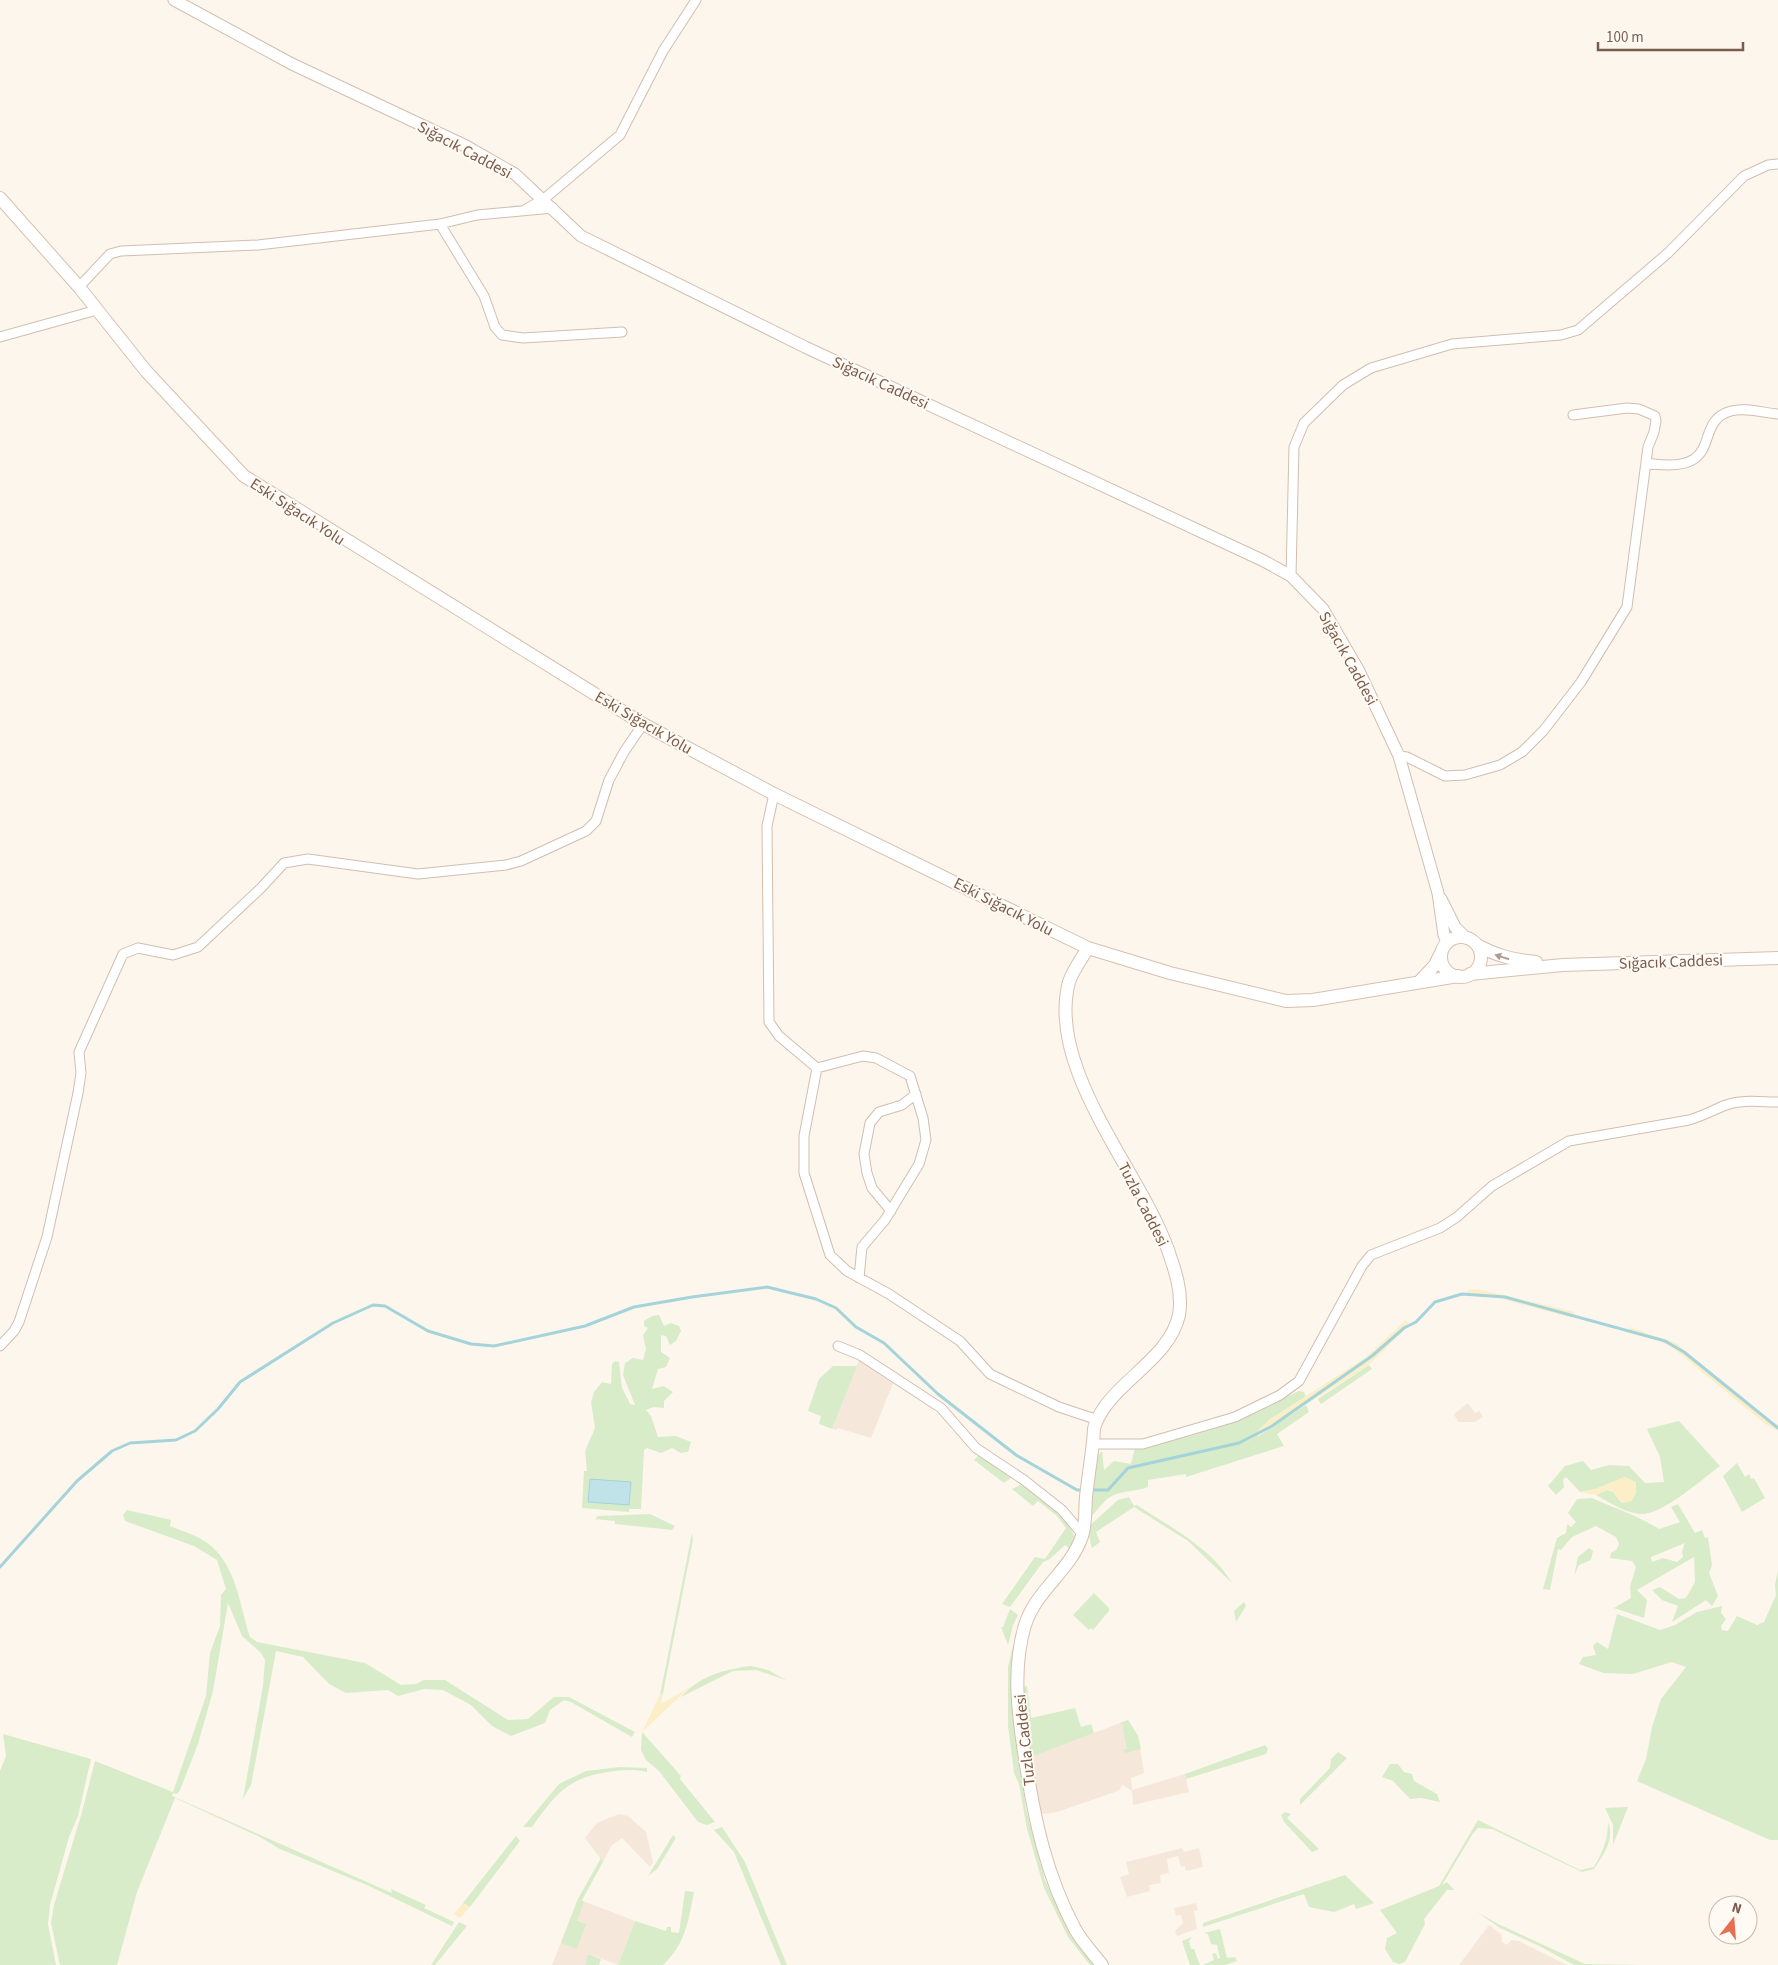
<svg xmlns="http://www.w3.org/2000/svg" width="1778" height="1965" viewBox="0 0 1778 1965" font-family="'Source Sans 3',sans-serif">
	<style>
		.residential { fill: #f5e8da }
		.green { fill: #d8ecc9; fill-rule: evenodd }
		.sand { fill: #fcefc7 }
		.water { fill: #bfe3e8; stroke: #a5d3da }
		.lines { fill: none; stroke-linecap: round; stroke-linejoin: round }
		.stream { stroke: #a5d3da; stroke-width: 3 }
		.minor-casing { stroke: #d1beb0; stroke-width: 11 }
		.tertiary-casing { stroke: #d1beb0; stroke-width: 13 }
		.secondary-casing { stroke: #d6c0b0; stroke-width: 14 }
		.minor { stroke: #fff; stroke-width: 9 }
		.tertiary { stroke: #fff; stroke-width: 11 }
		.secondary { stroke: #fff; stroke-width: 12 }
		.oneway { fill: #af9d94 }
		.labels { text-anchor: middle; stroke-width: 4; stroke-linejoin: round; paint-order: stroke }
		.street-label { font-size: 16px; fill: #7a5c4d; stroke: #fffaf3 }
	</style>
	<rect width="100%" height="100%" fill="#fdf6ec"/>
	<path class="residential" d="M859,1360L894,1381L871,1438L838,1428L836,1430L832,1429Z
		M1468,1403L1475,1413L1479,1411L1483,1417L1475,1422H1458L1454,1414Z
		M1128,1720L1138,1736L1144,1773L1131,1778L1132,1790L1185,1774L1189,1792L1133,1805L1132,1791L1123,1785L1118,1791L1054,1813L1039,1814L1029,1758Z
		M619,1814L628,1816L646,1832L653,1862L650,1867L622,1838L612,1845L603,1862L585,1838L597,1823Z
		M1182,1848L1184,1852L1199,1848L1203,1867L1186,1871L1185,1866L1181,1867L1178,1856L1167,1859L1169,1873L1160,1875L1161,1883L1149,1885L1150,1891L1127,1897L1120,1877L1129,1874L1126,1862Z
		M578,1899L635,1921L618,1965L589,1954L585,1965H552Z
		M1196,1903L1198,1910L1194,1911L1197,1929L1177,1936L1175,1931L1183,1923L1181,1915L1176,1916L1174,1908Z
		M1489,1925L1501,1934L1502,1942L1507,1945L1511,1940L1519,1941L1567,1965H1459Z"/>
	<path class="green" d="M659,1315L664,1326L671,1323L679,1326L681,1331L676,1341L670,1345L666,1336L661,1335V1352L670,1358L666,1367L658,1369L652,1389L664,1386L673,1392L664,1401V1408L653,1407L646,1410L651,1416L658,1437L676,1436L691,1442L688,1452L681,1453L672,1448L661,1453L647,1448L644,1450L641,1509H629V1512L582,1508L584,1471H587L585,1451L595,1428L591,1402L594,1392L602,1382L611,1384L612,1364L615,1361L619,1362L622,1388L630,1404L635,1405L623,1375L625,1363L633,1358L643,1360L646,1349L643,1335L648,1328L644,1326V1321L652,1316ZM590,1479L631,1483L629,1504L588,1502Z
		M1369,1365L1372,1369L1321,1404L1318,1399Z
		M833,1366H857L832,1429L819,1424L821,1416L808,1411L819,1379Z
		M1299,1391L1304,1392L1306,1397L1269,1420L1257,1437L1306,1405L1309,1412L1277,1434L1284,1446L1186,1477V1474L1148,1480V1487C1136,1492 1122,1490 1110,1497C1103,1501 1096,1513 1088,1519L1092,1461L1102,1451L1104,1470L1114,1461L1131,1464L1135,1448L1191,1436L1229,1424Z
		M1679,1421L1720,1466C1701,1480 1667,1511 1644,1514C1628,1515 1609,1502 1596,1495L1607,1490L1613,1492L1622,1503L1625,1477L1595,1489L1580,1492L1566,1477L1563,1480L1564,1487L1556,1495L1548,1486L1565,1466L1583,1461L1591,1470L1609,1465L1629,1466L1645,1483L1664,1482L1660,1457L1647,1429Z
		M979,1455L1012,1477L1004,1483L974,1460Z
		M1737,1463L1745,1477L1749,1474L1751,1479L1754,1478L1765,1498L1742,1512L1723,1476Z
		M1022,1484L1059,1510L1077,1540L1072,1551L1065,1545L1050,1559L1043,1562L1010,1607L1002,1604L1035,1557L1045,1559L1066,1528L1057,1516L1038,1501L1033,1506L1012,1489Z
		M1129,1497L1134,1506L1137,1505C1170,1527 1212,1548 1232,1583L1188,1541L1134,1507L1096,1532L1100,1542L1092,1548L1087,1528L1118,1500Z
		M1592,1498C1614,1508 1639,1516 1659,1529L1680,1522L1671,1507L1678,1504L1695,1533L1702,1530L1705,1538L1708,1537L1712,1565L1709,1573L1718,1596L1712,1606L1706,1600L1672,1622L1678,1606L1662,1600L1652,1590L1660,1587L1679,1599L1686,1598L1695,1582L1694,1557L1637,1590L1647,1600L1644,1618L1614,1608L1631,1598L1630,1587L1636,1567L1632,1561L1610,1558L1611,1553L1617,1549L1619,1544L1616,1537L1596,1526L1572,1537L1561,1550L1558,1549L1550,1590L1543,1589L1557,1538L1566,1533L1567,1524L1571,1527L1576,1522L1568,1513L1577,1499ZM1685,1543L1682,1551L1683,1557L1677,1562L1663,1558L1652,1562L1651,1557Z
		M127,1510L171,1520L170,1526C182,1531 196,1535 206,1542C237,1564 239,1604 250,1637L257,1642L365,1663L401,1685L416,1684L424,1680H445L508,1720L528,1719L554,1697H569L635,1732L632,1737L571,1702L564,1700L550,1710L545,1723L511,1736L492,1726L471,1705L443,1690L424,1689L398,1696L388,1690L346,1693L329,1684L303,1657L276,1651L251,1785L243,1799L263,1686L265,1660L261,1653L242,1636L228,1603L213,1691L198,1744L180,1790L177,1794L173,1793L172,1796L392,1893L391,1889L426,1905L424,1908L454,1922L452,1926L369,1886L280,1849L260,1837L175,1798L137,1892L117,1965H60L51,1923L54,1905L82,1812L95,1761L173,1792L206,1696L210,1653L220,1626L221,1595L226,1589L217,1560L194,1546L125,1521L123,1515Z
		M650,1514L675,1526L672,1530L615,1524V1521L595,1519L598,1516Z
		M692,1533L693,1540L663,1693L660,1695Z
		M1589,1548L1593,1551L1591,1560L1579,1565L1574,1576L1578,1557Z
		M1778,1570V1840H1770L1637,1781L1646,1759L1652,1727L1661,1699L1686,1667L1672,1662L1633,1674L1603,1673L1579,1664L1583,1657L1596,1655L1593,1646L1597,1642L1608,1649L1617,1614L1660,1630L1675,1625L1697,1612L1722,1606L1721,1613L1726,1619L1721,1626L1722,1630L1728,1631L1737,1616L1757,1625L1764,1622L1776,1595L1775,1585Z
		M1094,1593L1109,1608V1611L1093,1630L1091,1628L1089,1630L1073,1615Z
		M1244,1602L1246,1606L1236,1622L1234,1611Z
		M1010,1609L1018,1615L1013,1625L1008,1645L1001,1627H1003Z
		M1013,1646L1016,1647V1732L1026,1809L1045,1880L1071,1936L1096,1965H1090L1068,1937L1044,1888L1027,1829L1019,1784L1014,1773L1008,1726V1667Z
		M751,1666L768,1670L786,1680L756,1670L733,1671L681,1697C699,1676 725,1669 751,1666Z
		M1027,1686L1031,1718L1075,1708L1081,1727L1091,1724L1094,1733L1029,1758L1026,1700L1021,1687Z
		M1128,1720L1138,1736L1141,1749L1126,1753L1122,1750L1127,1749L1123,1730L1124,1726L1120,1723Z
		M642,1732L681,1776L680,1779L715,1822L707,1825L698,1822L659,1771L646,1760L641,1750Z
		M3,1734L91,1759L78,1816L69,1837L50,1905L48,1924L56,1965H0V1771L6,1756Z
		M1265,1745L1268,1749L1266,1754L1186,1779L1185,1774Z
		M1338,1752L1347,1758L1300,1805V1799L1330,1768L1331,1759Z
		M1390,1764H1398L1404,1772L1412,1774L1414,1781L1437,1794L1440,1802L1421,1798L1410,1799L1393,1781L1382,1777Z
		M620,1767L647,1768V1772C634,1769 622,1770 608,1772C567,1778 555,1795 532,1827H523L559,1784L586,1771Z
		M1628,1807L1613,1845V1825L1605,1808Z
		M1285,1812L1291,1814L1287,1818L1319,1849L1312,1852L1284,1822L1281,1815Z
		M1478,1820L1580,1870L1594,1867C1603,1851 1608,1840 1608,1822C1615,1840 1603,1855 1594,1869L1582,1872L1492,1829L1478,1828L1472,1835L1442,1885L1447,1882L1454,1890H1447L1424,1919L1425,1924L1405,1962L1399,1964L1393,1962L1385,1949L1387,1938L1397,1933L1380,1910L1439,1886Z
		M722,1827L745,1862L787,1965H781L734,1852L714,1830Z
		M673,1835L676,1838L657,1869L648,1876Z
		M516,1836L520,1841L470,1907L463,1903Z
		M601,1858L603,1862L582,1900L584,1902L577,1921L586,1924L577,1949L561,1943L578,1899Z
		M1345,1875L1374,1903L1356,1909L1354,1904L1334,1912L1309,1907L1304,1894L1203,1927V1923Z
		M685,1891L694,1892C688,1922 686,1943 663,1965H618L635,1921L666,1931L667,1927H671V1932L679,1933Z
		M1477,1912L1498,1924L1585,1964L1642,1965H1574L1541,1947L1500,1928Z
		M459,1922L467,1926L435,1965H431Z
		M1220,1929L1227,1958L1235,1957L1237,1961L1225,1965H1203L1214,1960L1212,1954L1216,1953L1218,1959L1220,1958L1217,1945L1211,1944L1208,1934L1204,1933Z
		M1192,1937L1189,1941L1191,1949H1194L1200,1965H1190L1182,1941Z
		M588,1954L601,1959L599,1965H585Z"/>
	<path class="sand" d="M1477,1289L1575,1312L1572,1318L1488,1295H1466L1468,1290Z
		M1406,1320L1409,1325L1369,1365L1245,1443L1269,1420L1365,1358Z
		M1629,1327L1676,1343L1758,1413L1778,1425V1431L1764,1423L1678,1352L1661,1341L1630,1332Z
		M1625,1477L1636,1482V1493L1632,1501L1622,1503L1613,1492L1607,1490L1596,1495L1580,1492L1595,1489Z
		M690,1687L642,1732L660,1695L663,1693L661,1704Z
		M463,1903L470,1907L460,1918L454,1914Z"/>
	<path class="water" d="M590,1479L631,1482L629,1505L588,1502Z"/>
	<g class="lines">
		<path class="stream" d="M1090,1490H1108L1128,1468L1239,1443L1272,1426L1372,1356L1404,1328L1416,1322L1435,1302L1462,1294L1505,1297L1665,1341L1684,1352L1778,1428
			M0,1567L77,1481L112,1451L130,1443L176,1440L195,1431L218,1409L240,1382L333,1323L373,1305L385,1306L428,1331L471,1344L494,1346L585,1326L634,1307L692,1297L767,1287L816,1299L836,1308L856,1327L884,1343L938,1394L1016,1455L1077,1490H1084"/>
		<g class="minor-casing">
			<path id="minor" d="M526,209L544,199L620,135L663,51L696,0
				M440,224L484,296L495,327L502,335L523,338L622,332
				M79,287L110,254L121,251L258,245L440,224L477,215L553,208
				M0,337L97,310
				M1646,463C1729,476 1690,422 1731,411C1745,407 1764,413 1778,414
				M1291,576L1294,447L1304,423L1343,385L1371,368L1452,344L1561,335L1578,330L1668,253L1744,176L1768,165L1778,164
				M1399,756L1407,757L1445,776L1465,775L1500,765L1522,752L1544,730L1581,682L1627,607L1648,447L1654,432L1656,421L1655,416L1639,409L1627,408L1573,415
				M774,794L767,826L769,1022L779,1036L817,1068L804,1136V1173L830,1255L847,1271L889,1294L960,1341L990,1374L1059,1407L1098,1420
				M817,1068L863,1056L876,1058L910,1076L923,1118L926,1140L919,1164L885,1220L862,1247L859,1278
				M891,1211L872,1188L867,1173L864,1154L870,1123L879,1112L902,1105L916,1094
				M0,1346L14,1331L19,1322L47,1237L78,1093L81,1073L79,1052L123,954L138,948L173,955L198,947L261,888L284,863L308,859L418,874L506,865L521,861L586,831L596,821L609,780L624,752L643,724
				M838,1346L860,1355L941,1408L976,1448L1024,1480L1062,1510L1083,1535
				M1093,1444H1143L1235,1417L1280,1395L1299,1381L1362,1266L1371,1255L1440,1228L1457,1217L1492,1186L1569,1141L1689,1120C1703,1116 1713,1110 1726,1105C1742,1099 1762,1102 1778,1102"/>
		</g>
		<g class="tertiary-casing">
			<path id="tertiary" d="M174,0L292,64L466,146L515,174L581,236L805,347L1264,561L1291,576L1323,609L1359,671L1399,756L1438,893L1444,935L1447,942
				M1441,899L1455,927L1466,938"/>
		</g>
		<g class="secondary-casing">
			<path id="secondary" d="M0,198L79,287L146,371L244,476L643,724L774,794L1088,948L1170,973L1286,1001L1313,1000L1458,976
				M1441 957a20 20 0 1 1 40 0a20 20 0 1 1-40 0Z
				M1477,945C1497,956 1514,960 1536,962
				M1088,948C1082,958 1073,970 1069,982C1046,1069 1140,1171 1168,1250C1175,1270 1183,1293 1179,1315C1169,1361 1110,1383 1095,1425C1093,1430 1094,1437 1093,1442C1091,1460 1088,1479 1086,1497C1085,1509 1086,1525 1082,1536C1071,1570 1036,1590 1025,1625C1012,1668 1018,1715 1025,1758C1034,1818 1046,1875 1075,1929C1082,1942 1093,1953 1102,1965
				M1470,974L1563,965L1778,958
				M1420,981L1435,965L1441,953"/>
		</g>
		<use href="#minor" class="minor"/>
		<use href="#tertiary" class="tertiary"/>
		<use href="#secondary" class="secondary"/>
	</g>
	<defs><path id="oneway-solid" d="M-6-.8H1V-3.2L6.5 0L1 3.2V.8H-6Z" transform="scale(1.25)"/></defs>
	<use class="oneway" href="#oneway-solid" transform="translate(1502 957) rotate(-163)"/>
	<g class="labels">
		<g class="street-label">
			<text transform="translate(465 149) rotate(28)" y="6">Sığacık Caddesi</text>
			<text transform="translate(881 382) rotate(25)" y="6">Sığacık Caddesi</text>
			<text transform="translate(298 511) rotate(33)" y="6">Eski Sığacık Yolu</text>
			<text transform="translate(1349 658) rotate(61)" y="6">Sığacık Caddesi</text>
			<text transform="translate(644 722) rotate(30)" y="6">Eski Sığacık Yolu</text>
			<text transform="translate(1004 906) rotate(27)" y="6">Eski Sığacık Yolu</text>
			<text transform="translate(1671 961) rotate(-2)" y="6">Sığacık Caddesi</text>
			<text transform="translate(1144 1204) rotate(63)" y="6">Tuzla Caddesi</text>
			<text transform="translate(1024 1740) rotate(-96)" y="6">Tuzla Caddesi</text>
		</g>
	</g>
	<g transform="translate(1733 1920) rotate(17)"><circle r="24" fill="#fffaf3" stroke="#cabbb1"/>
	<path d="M0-4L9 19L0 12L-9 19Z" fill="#e76f51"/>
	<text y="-8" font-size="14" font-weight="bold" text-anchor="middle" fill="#7a5c4d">N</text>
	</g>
	<path d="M1598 42v8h145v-8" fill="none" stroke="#7a5c4d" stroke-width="2.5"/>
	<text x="1606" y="42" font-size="15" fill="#7a5c4d" stroke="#fffaf3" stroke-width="4" paint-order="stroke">100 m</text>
</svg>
